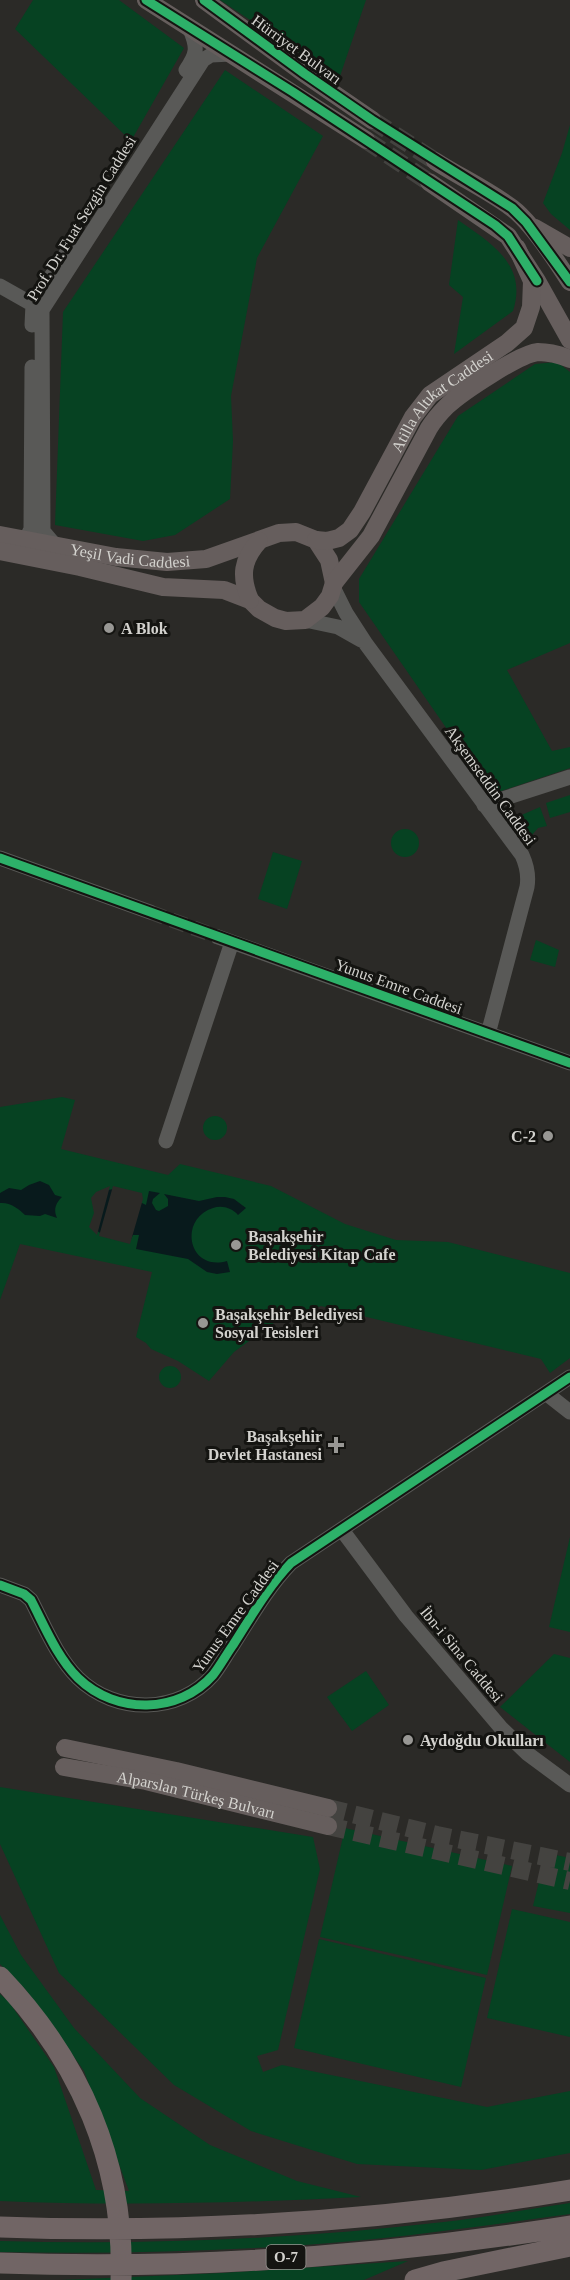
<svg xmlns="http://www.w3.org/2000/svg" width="570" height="2280" viewBox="0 0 570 2280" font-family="'Times New Roman',serif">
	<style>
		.green { fill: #064222 }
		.water { fill: #081a1c }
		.pier { fill: #2b2a27 }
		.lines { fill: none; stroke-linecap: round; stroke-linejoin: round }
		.minor-tunnel { stroke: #444340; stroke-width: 15; stroke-dasharray: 15 8; stroke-linecap: butt }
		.major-tunnel { stroke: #444340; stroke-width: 18; stroke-dasharray: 18 9; stroke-linecap: butt }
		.minor { stroke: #595957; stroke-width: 15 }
		.major { stroke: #665e5d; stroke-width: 18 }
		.highway { stroke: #716565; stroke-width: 21 }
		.cycleway-casing { stroke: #141411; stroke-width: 13 }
		.cycleway { stroke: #2db169; stroke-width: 9 }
		.poi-dot { fill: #989794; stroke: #141411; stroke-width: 2 }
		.labels { text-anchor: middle; stroke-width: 6; stroke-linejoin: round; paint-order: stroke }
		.shield { fill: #141411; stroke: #9a9995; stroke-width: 1.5 }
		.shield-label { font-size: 15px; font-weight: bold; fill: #d3d2ce }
		.street-label { font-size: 16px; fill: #d3d2ce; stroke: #141411 }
		.poi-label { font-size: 16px; font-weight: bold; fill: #d3d2ce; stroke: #141411; text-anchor: start }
	</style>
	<rect width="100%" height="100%" fill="#2b2a27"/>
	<path class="green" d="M33,0H119L184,48L131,141L15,29Z
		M220,0H366L339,79Z
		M225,70L323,136L257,258L231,396L233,441L230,499L175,535L143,541L55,525L63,312Z
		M570,125V230L551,214L543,203L562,153Z
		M458,220C491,243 528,265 513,311L454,354L463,297L449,285Z
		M557,362L570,372V643L507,670L552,751L570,747V768L492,794L359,602V579L458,416L535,364Z
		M570,795V812L550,818L546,803Z
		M540,807L547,826L538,828L526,842L510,820Z
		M391 843a14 14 0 1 1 28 0a14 14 0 1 1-28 0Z
		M273,852L302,861L287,909L258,899Z
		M536,940L559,950L555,967L530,960Z
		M62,1097L75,1100L61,1149L168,1175L180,1164L271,1186L345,1224L396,1240L448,1242L570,1273V1358L550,1373L541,1359L321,1306L275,1322L234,1352L209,1381L178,1361L151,1349L146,1343L136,1337L152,1272L20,1244L0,1300V1107Z
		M203 1128a12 12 0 1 1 24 0a12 12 0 1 1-24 0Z
		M159 1377a11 11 0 1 1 22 0a11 11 0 1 1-22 0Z
		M570,1537V1632L549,1627Z
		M554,1654L570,1658V1762L500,1707Z
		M366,1671L389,1705L352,1731L327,1697Z
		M0,1787L313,1837L320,1869L278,2050L257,2056L263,2072L282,2065L487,2107L570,2091V2153L481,2170L357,2164L251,2131L174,2085L59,1973L0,1844Z
		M345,1828L512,1866L487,1975L320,1937Z
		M546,1853L570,1858V1913L533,1906Z
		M512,1909L570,1922V2037L487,2018Z
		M0,1915L21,1955L74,2028L140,2098L210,2145L297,2181L361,2197C240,2203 121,2206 0,2201V1994L9,2002L54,2067L96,2190L129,2191L84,2071L26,1990L0,1964Z
		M319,1939L486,1978L461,2087L294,2048Z
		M570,2203V2214C482,2226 393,2239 304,2245C203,2252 101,2254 0,2252V2241C148,2245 297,2239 444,2222C486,2217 528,2209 570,2203Z
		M408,2261L364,2280H61L222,2273Z"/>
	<path class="water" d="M40,1181L49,1185L55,1195L62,1197C56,1203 53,1209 57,1218L45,1214L40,1216L25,1215C19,1209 10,1202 0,1203V1193L9,1188L21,1190L29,1185Z
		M114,1189L146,1205L149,1191L160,1193L153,1199L152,1203L156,1210L159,1211L168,1206V1199L164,1194L199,1201L217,1197H225L234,1199L246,1208L238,1215C232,1208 222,1205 213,1208C178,1219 188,1272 227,1261L230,1272L217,1274L207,1272L188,1259L136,1249L139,1235H133L130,1241L103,1235L92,1227L108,1190Z"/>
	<path class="pier" d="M110,1186L97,1235L89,1227L94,1213L91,1198L96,1192Z
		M113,1186L142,1193L143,1199L130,1244L99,1236Z"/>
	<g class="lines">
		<path class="minor-tunnel" d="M150,912L218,937"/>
		<path class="major-tunnel" d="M372,120L435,161
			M366,140L429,182
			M328,1808L437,1835L570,1862
			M328,1826L570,1881"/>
		<path class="minor" d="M186,70C197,54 198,48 190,29
			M0,286L39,308
			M32,325L33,304L69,249
			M22,539L28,535L31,529L32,367
			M54,544L43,531L42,310L203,60L211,55L231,54
			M333,587L346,613L366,644L522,855C527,866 529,875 527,887L488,1034
			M305,620L338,627L361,640
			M484,805L570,777
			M0,858L150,912
			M218,937L570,1063
			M166,1141L232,942
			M547,1394L570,1412
			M342,1530L406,1616L502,1729L528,1754L570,1785
			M0,1585L24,1594L31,1600C45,1627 57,1657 78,1678C116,1715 179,1714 213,1675C220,1666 226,1655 233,1645C251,1617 267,1588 291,1563L570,1377"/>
		<g class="major">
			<path d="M146,0L366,140"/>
			<path d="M204,0L305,74L372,120"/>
			<path d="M435,161C460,177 488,190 512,208C532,223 556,260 570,282"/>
			<path d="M429,182L508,236L537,281L570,340"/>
			<path d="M535,228L570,248"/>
			<path id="s1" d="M0,535L116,557L167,562L206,559L279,533L296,532L316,540L329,560L334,583"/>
			<path id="s2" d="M316,540L327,541L339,538L350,530L362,512L413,417L430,395L507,343L524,328L531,307L532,281L517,248"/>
			<path d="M0,551L80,567L163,587L224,590L250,600L259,609L275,618L286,621L305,620L322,607L330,596L334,583L371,536L429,428C434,420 440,413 447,406C462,392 519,354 538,352C549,352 560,355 570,359"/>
			<path d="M250,600C240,576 242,560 259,541"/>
			<path d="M65,1748L176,1771L328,1808"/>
			<path id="s3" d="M64,1767L146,1781L328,1826"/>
		</g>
		<path class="highway" d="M0,1977C80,2061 125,2163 121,2280
			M0,2227C191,2234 382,2221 570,2190
			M0,2263C190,2270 382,2256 570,2226
			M415,2280L443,2272L570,2246"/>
		<g class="cycleway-casing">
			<path id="cycleway" d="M146,0L293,92L495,225L508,236L537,281
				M204,0L305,74L372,120L512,208L526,222L570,282
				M0,858L570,1063
				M0,1585L24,1594L31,1600C45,1627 57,1657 78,1678C116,1715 179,1714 213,1675C220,1666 226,1655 233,1645C251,1617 267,1588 291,1563L570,1377"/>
		</g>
		<use href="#cycleway" class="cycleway"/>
	</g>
	<g class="poi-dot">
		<circle cx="109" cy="628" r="6"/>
		<circle cx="548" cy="1136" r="6"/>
		<circle cx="236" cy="1245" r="6"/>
		<circle cx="203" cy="1323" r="6"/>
		<path d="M333 1436h6v6h6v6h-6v6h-6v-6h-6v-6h6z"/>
		<circle cx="408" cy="1740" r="6"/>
	</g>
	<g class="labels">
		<rect class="shield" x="266.5" y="2245" width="39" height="24" rx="4.5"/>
		<g class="shield-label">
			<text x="286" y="2262">O-7</text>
		</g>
		<g class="street-label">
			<text transform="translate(297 49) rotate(36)" y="6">Hürriyet Bulvarı</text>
			<text transform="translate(81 218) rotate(-58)" y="6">Prof. Dr. Fuat Sezgin Caddesi</text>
			<text dy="6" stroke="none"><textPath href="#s2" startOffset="198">Atilla Altıkat Caddesi</textPath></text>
			<text dy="6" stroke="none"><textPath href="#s1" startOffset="132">Yeşil Vadi Caddesi</textPath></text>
			<text transform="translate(491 785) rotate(54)" y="6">Akşemseddin Caddesi</text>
			<text transform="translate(399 986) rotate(20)" y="6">Yunus Emre Caddesi</text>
			<text transform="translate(235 1616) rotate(-54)" y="6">Yunus Emre Caddesi</text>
			<text transform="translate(462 1654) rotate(50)" y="6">İbn-i Sina Caddesi</text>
			<text dy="6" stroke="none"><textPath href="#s3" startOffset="135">Alparslan Türkeş Bulvarı</textPath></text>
		</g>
		<g class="poi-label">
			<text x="121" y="634">A Blok</text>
			<text x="536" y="1142" text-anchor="end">C-2</text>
			<text x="248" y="1242">Başakşehir<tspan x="248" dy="18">Belediyesi Kitap Cafe</tspan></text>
			<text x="215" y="1320">Başakşehir Belediyesi<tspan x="215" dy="18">Sosyal Tesisleri</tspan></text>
			<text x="322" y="1442" text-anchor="end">Başakşehir<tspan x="322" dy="18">Devlet Hastanesi</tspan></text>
			<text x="420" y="1746">Aydoğdu Okulları</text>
		</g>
	</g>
</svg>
